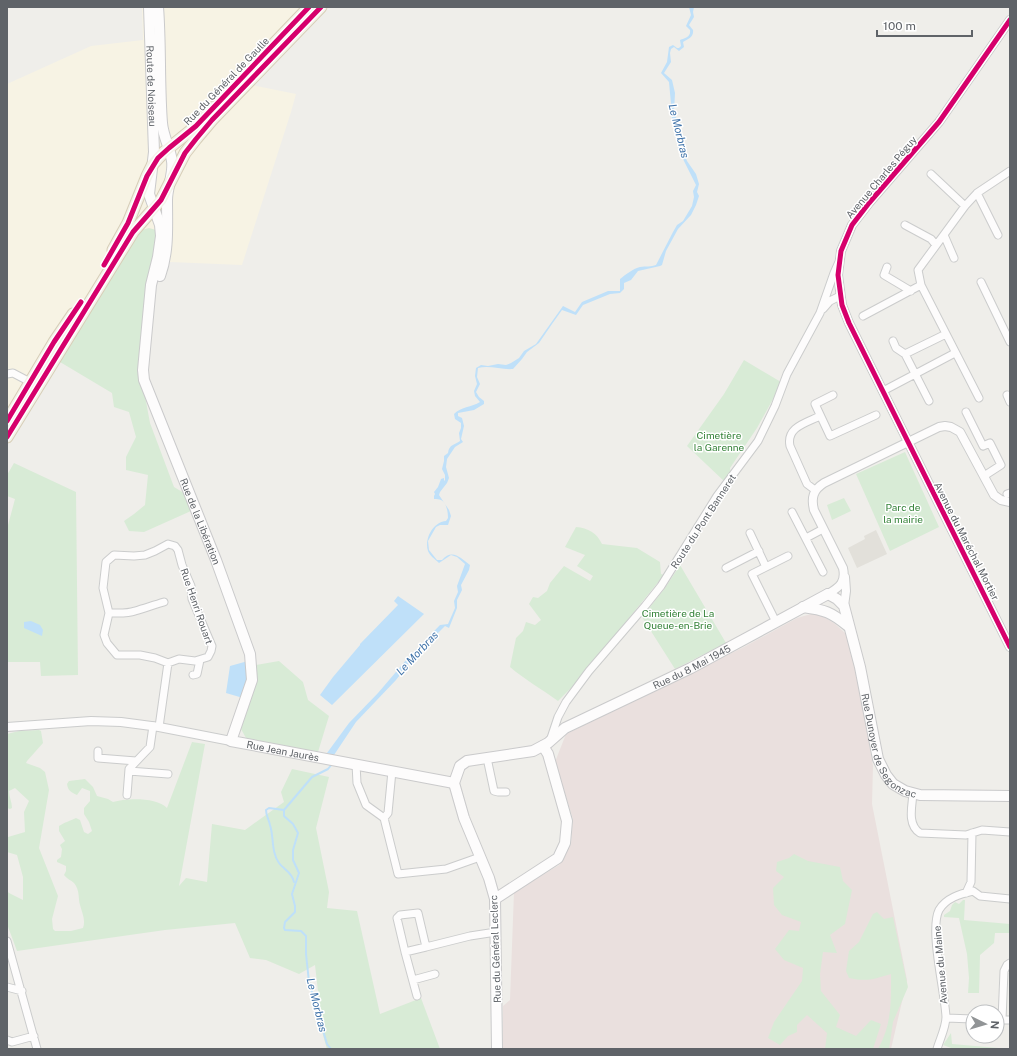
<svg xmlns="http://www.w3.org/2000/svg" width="1017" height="1056" viewBox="0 0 1017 1056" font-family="'Public Sans',sans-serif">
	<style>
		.commercial { fill: #f7f3e4 }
		.education { fill: #e2e0da }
		.medical { fill: #eae0de }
		.green { fill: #d8ebd6 }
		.water { fill: #bfe0f9 }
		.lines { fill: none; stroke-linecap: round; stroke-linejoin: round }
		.stream { stroke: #bfe0f9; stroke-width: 2 }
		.minor-casing { stroke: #cbcccc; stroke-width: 9 }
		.tertiary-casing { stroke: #cbcccc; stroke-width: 10 }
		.secondary-casing { stroke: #cacacb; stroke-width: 12 }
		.primary-casing { stroke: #d7ceb8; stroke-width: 13 }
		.minor { stroke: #fdfcfc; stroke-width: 7 }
		.tertiary { stroke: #fdfcfc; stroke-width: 8 }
		.secondary { stroke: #fdfcfc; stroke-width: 10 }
		.primary { stroke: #f4f2e9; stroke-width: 11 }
		.cycleway-casing { stroke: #fff; stroke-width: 8 }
		.cycleway { stroke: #d6006c; stroke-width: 5 }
		.labels { text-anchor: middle; stroke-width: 3; stroke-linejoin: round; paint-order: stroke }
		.street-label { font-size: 10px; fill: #5f6368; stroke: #fff }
		.park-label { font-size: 10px; fill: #348238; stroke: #fff }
		.water-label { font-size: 11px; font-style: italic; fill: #4174aa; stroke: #fff }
	</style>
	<rect width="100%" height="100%" fill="#efeeea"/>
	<path class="commercial" d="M142,7H301L239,73L252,85L296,94L291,112L242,265L170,262L156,255L132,241L60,362L13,436L7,432V84L91,46L143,40Z"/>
	<path class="education" d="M876,530L887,554L857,568L848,548L865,539L864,536Z"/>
	<path class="medical" d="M811,614H819L834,623L845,633L850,641L853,652L873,766L872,804L907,980L891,1049H503V1006L510,1000L514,892L559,865L571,844L573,819L555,762L566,734L744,647L797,618Z"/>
	<path class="green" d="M149,228L156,230L158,239L140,369L150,423L174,487L184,493L191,511L144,532L129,531L124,521L134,514L145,505L148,475L126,470V457L136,437L129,412L114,407L112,393L60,362L132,241L142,230Z
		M744,360L781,382L778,390L757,428L730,468L731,474L725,482L687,446L724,394Z
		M905,452L939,527L890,551L856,474Z
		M14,463L76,492L78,675L41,676L40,662H7V529L15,499L7,496V475Z
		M844,498L851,511L832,520L827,505Z
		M576,527C588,528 597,533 602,544L637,548L660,562L661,574L664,575L576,683L558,701C542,689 525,680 510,667L516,638L523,631L526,622L535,625L541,620L529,604L533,597L538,598L547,591L550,583L564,566L590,581L593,576L577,566L585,555L565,547Z
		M680,565L726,643L675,669L642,617L665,588Z
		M279,661L303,682L308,700L329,716L318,752L246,738L241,729L257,678L256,665Z
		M39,730L41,731L43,743L27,761L26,763L40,768L45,772L49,790L39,848L58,896L52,919L53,929L55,931H71L83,928C86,920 82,913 80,905C78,898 80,890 74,883C71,880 67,879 64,875L66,871V866L57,862V860L61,857L62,849L60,845L65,841L59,831V826C65,822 70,821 76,818L80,820L84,832L88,834L92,831L89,822L84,814V808L90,801V791L82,788L77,795C71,792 68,791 67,784L69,781L85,779L93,787L97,796L108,799L113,802C126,798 157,797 167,808L192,742L205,744L179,886L186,878L207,882L212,824L245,830L284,802L281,792L292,769L329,777L316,828L329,892L327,908L357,911L380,1014L421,998L440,1049H327L323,1035L315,965L299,974L266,960L250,958L235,923L165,930L17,951L7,924V891L9,893L23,900V877L17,855L7,852L8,837L25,832L24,812L29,801L15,788L9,791C9,797 12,802 12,808L10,809L7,808V734L19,731Z
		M794,854L808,861L840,867L843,881L852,890L845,924L830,935L837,953L823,952L820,974L821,991L840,1015L836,1027L856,1036L871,1020L881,1024L873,1049H825L827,1033L807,1015L797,1025V1032L788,1036L780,1045L768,1038L774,1022L802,981L803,968L784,960L775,949L789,930L799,931L801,922L782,915L774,905L773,888L784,877L776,871L777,862L789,858Z
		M963,900H965L964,920L1010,924V933H995L994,943L980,955L979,993H968L969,978L967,954L959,918L944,917V915L950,911L952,905L955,902L959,904Z
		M877,912L884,919L893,917L908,987L893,1022L889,1049H878C892,1024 891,1001 891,974C874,979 867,982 849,978L846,971L849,951L859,942L873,914Z
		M951,1033L952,1044L1010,1049H954L943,1045Z"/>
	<path class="water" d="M689,7H694L693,12L694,17L689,25L693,30C694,37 688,39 683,42L684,47L679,51L674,47L671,49L670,53L671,62L664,73L672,80L675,93L674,112L677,120L681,145L687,161L696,174L699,184L697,192L699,196L696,205L691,215L678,229L666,251L662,265L660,266L638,271L631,280L624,283V289L620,293L610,294L583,305L576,315L562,310L552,324L539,343L527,352L522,359L513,369C502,370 489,365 478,368L477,377L480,384L476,392L479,397L484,401V404L474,410L458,413V416L462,418L464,426L461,439L463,442L455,447L447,459L446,467L449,478L447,483L440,492L439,495L449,510L451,516L448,525H440L436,527L428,541L429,550L437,560H442C452,548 461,558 470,565L469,570L461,585L462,590L457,600V608L449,628L445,626L414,657L396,680L356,722L334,755L327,753L349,723L378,693L407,659L440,625L448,624L455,608L454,601L458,592L457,586L465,564L457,557L451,555L439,563C435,559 430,556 428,551C424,539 433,522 446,521L448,518C448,513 447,503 441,500C439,499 437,499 434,499V496L435,494L434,492L438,487L441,479L444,478V481L445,480V475L442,469L444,461V456L448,453C449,444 455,445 460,441L459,433L461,428V423L455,419L454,414C460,407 472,407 480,402L475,396L474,391L477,384L475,376L476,368L481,365L488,366L498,364L506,365L511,363L519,358L524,351L536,344L563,306L575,312L582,302L608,291H620V279C625,275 634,268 640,267C646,266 651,267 656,265L673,232L677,225L683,221L692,206L694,197L693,191L696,185L679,151L671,113L669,111L671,104L669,82L661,73L667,62L669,47L673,45L677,48H679L681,46L680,40C685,38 691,37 690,30L686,26L691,15Z
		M398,596L424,614L332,705L320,695L333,677L360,645V644L398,605L394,601Z
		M31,621L40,625L43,630L42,636L24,628V622Z
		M248,661L249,679L243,698L226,693L230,666Z"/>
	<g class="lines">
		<path class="stream" d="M284,810L269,808L266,810C266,816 269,820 270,825C274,837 271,852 279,863C284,870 292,872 294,882
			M331,1049L327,1044L309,982L306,954V936L301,931L285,930L284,928L285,922L295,912V906L292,894L299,873L293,860V850L298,833L293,824L284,816V810L312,777L328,769L332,764"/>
		<g class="minor-casing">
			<path id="minor" d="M931,174L965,206
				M977,193L998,235
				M905,225L931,239L936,245
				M944,235L954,258
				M887,267L884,275L911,291
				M981,282L1010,342
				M823,309L830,301L840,296
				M863,316L921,285
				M893,341L896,348L905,354
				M7,374L13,373L32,383
				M883,391L955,353
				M833,395L815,404L830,436L876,415
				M1007,395L1010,402
				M979,398L921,285L918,270L965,206L977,193L1010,171
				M929,401L905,354L946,334
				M966,412L983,446L990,443L1001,465L984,476
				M815,490L807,484L790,446C786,427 806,423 820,416
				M1007,494L1010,493
				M792,512L823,572
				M750,533L766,567
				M806,538L823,529
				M168,544L175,546L178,550L182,565L191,586L192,599L212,646L211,651L208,657L195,661L179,659L168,663L155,658L140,655H117L107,643L104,635L109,613L103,588L106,562L114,555L134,556L145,555L155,551Z
				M726,568L759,551
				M109,613C117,613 127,614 135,611C145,608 154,605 164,602
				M776,622L752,574L788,556
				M193,675L197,674L200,660
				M159,727L168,663
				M550,741L558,717L566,702L589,671L645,606L661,586L717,496L758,441L775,406L787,374L820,313L834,273L838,264
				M98,751V758L136,761
				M487,758L494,791L498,792H506
				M356,764L357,783L366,805L384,818L398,874L446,869L480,857
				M129,771L168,774
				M913,794C912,806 907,825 920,833L966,835L982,830L1010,832
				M127,795L129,769L150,747L153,726
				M384,818L388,813L392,771
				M966,893L971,882L972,833
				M7,941L37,1049
				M426,947L405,952L397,918L400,915L418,913L426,947L470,936L496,932
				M405,952L417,996
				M413,980L435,974
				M7,987L22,991
				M946,1018L973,1019
				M997,1020H1010
				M1002,1020L1004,971L1007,965L1010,963
				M7,1040L12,1042L34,1036
				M937,1049C940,1039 946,1027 946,1017C945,992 929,930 939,910C946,898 960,894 973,891L980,896L1010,899"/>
		</g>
		<g class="tertiary-casing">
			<path id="tertiary" d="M1010,20L939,122L869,203L852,225L841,251L838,275L842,305L849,323L1010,647
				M828,594C840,587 846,582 843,568L814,510C811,498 813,490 824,483L939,427L945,426L951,427L960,432L994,495L1001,500L1010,502
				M844,606L846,591L845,577
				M7,727L91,721L121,722L159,727L231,741"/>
		</g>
		<g class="secondary-casing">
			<g id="secondary">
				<path id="s1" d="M149,7L154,152L149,194L160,225L161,236L158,257L151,285L143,370L144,380L216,560L250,654L252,680L231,741L454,783"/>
				<path d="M158,7C161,46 159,84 162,123C163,136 170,148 172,161C174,174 167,187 167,200C167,226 169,251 160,276"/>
				<path id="s2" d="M828,594L837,599L844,606L860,667L878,759L886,775L893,784L905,791L920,795L1010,796"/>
				<path d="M803,607C825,610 831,612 848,626"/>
				<path d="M495,899L558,858L565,843L567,821L548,754L543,746"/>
				<path id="s3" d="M497,1049L495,899L489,878L464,818L454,783L460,766L467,761L533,751L548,743L565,728L691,668L828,594"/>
			</g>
		</g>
		<g class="primary-casing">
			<path id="primary" d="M264,54L309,7
				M113,250L128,223L147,176L153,164L164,152L190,131L214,107
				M7,421L54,342L73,314
				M7,437L125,245L133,232L161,200L185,153L196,139L212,120L321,7"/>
		</g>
		<use href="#minor" class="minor"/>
		<use href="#tertiary" class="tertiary"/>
		<use href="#secondary" class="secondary"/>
		<use href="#primary" class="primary"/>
		<g class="cycleway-casing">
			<path id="cycleway" d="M1010,20L939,122L869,203L852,225L841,251L838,275L842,305L849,323L1010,647
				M104,265L128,223L147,176L158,158L169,148L196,126L309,7
				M7,421L54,342L81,302
				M7,437L125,245L133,232L161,200L185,153L196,139L212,120L321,7"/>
		</g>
		<use href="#cycleway" class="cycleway"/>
	</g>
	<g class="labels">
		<g class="street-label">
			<text transform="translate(226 81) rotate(-46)" y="4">Rue du Général de Gaulle</text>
			<text dy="4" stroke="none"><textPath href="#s1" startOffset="79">Route de Noiseau</textPath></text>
			<text transform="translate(881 177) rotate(-50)" y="4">Avenue Charles Péguy</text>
			<text dy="4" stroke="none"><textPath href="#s1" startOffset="529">Rue de la Libération</textPath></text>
			<text transform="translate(703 521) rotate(-57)" y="4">Route du Pont Banneret</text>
			<text transform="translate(967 541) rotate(63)" y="4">Avenue du Maréchal Mortier</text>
			<text transform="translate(197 606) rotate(71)" y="4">Rue Henri Rouart</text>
			<text dy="4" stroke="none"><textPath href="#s3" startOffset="547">Rue du 8 Mai 1945</textPath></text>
			<text dy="4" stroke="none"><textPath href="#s2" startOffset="171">Rue Dunoyer de Segonzac</textPath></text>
			<text dy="4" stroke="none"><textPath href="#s1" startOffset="814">Rue Jean Jaurès</textPath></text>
			<text transform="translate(495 949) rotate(-92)" y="4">Rue du Général Leclerc</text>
			<text transform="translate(940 965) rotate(-95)" y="4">Avenue du Maine</text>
		</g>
		<g class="park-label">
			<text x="719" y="439">Cimetière<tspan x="719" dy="12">la Garenne</tspan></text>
			<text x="903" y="511">Parc de<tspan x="903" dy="12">la mairie</tspan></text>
			<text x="678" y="617">Cimetière de La<tspan x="678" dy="12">Queue-en-Brie</tspan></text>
		</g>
		<g class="water-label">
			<text transform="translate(679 131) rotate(76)" y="4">Le Morbras</text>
			<text transform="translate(417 653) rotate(-47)" y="4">Le Morbras</text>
			<text transform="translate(317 1005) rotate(76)" y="4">Le Morbras</text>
		</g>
	</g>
	<rect width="1017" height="1056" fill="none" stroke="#5f6368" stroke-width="16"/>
	<g transform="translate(985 1024) rotate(95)"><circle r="19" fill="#ffffff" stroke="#bfc1c3"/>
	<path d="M0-3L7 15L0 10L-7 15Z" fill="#919496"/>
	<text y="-6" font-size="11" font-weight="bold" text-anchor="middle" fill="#5f6368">N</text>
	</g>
	<path d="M877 30v6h95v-6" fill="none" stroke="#5f6368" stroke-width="2"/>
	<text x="883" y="30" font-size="12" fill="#5f6368" stroke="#ffffff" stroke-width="3" paint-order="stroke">100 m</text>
</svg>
